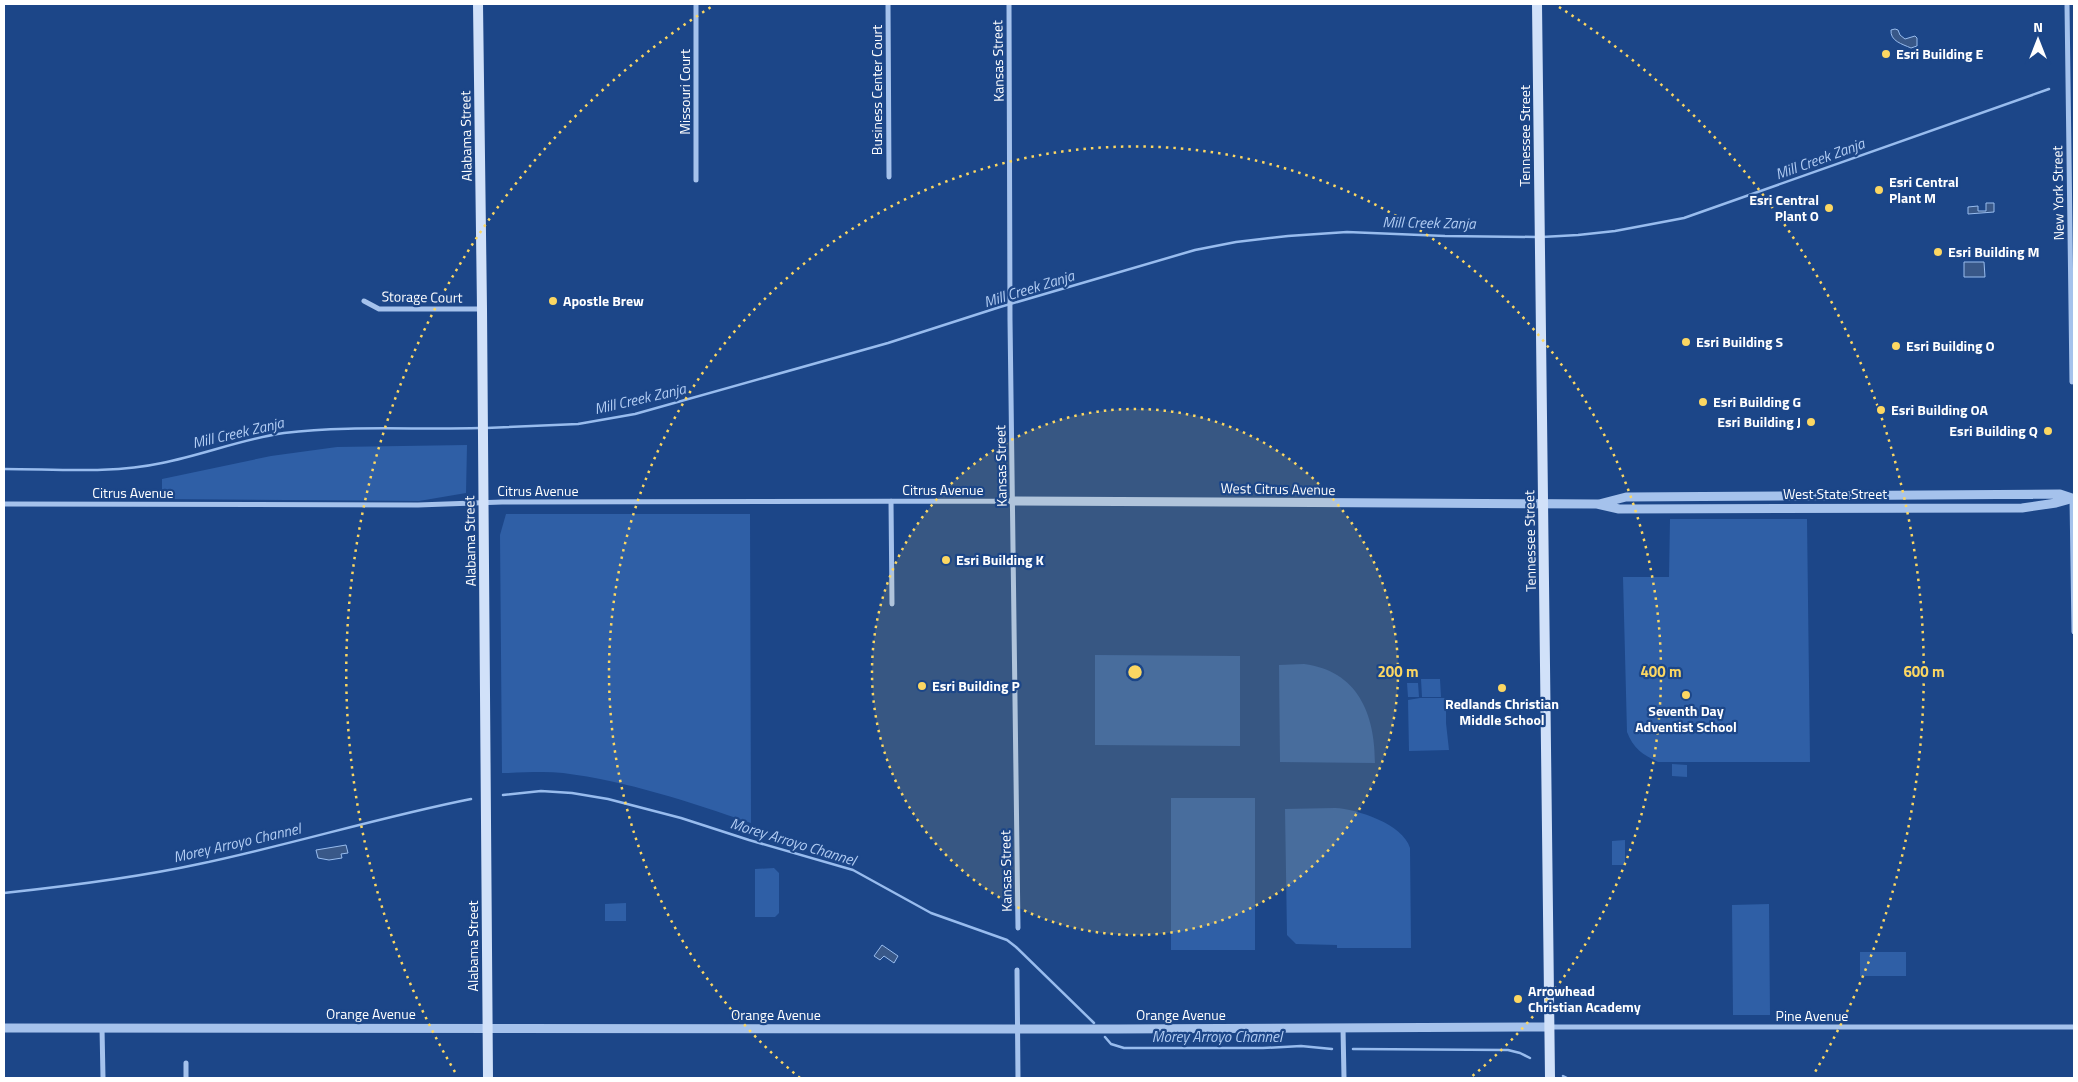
<svg xmlns="http://www.w3.org/2000/svg" width="2078" height="1082" viewBox="0 0 2078 1082" font-family="'Titillium Web',sans-serif">
	<style>
		.green { fill: #2f5fa6 }
		.water { fill: #395888; stroke: #98bcee }
		.lines { fill: none; stroke-linecap: round; stroke-linejoin: round }
		.stream { stroke: #98bcee; stroke-width: 2.5 }
		.minor { stroke: #a5c2ec; stroke-width: 5 }
		.tertiary { stroke: #a5c2ec; stroke-width: 9 }
		.secondary { stroke: #d1e1f9; stroke-width: 10 }
		.ring { fill: none; stroke: #fcd762; stroke-width: 2.5; stroke-dasharray: 2.5 5 }
		.poi-dot { fill: #fcd762; stroke: #1c4688; stroke-width: 2 }
		.labels { text-anchor: middle; stroke-width: 4.5; stroke-linejoin: round; paint-order: stroke }
		.poi-label { font-size: 14px; font-weight: bold; fill: #fff; stroke: #1c4688; text-anchor: start }
		.street-label { font-size: 14px; fill: #fff; stroke: #1c4688 }
		.water-label { font-size: 15px; font-style: italic; fill: #b1ccf3; stroke: #1c4688 }
		.centre { fill: #fcd762; stroke: #1c4688; stroke-width: 2.5 }
		.ring-label { font-size: 15px; text-anchor: middle; font-weight: bold; fill: #fcd762; stroke: #1c4688; stroke-width: 4.5; stroke-linejoin: round; paint-order: stroke }
	</style>
	<rect width="100%" height="100%" fill="#1c4688"/>
	<path class="green" d="M467,445L466,493L419,501L162,499V479L271,456L337,447Z
		M506,514H750L751,823C690,802 627,781 563,773C543,771 522,773 502,773L500,535Z
		M1670,519H1807L1810,762H1658C1643,755 1633,748 1627,732L1623,577H1669Z
		M1095,655L1240,656V746L1095,745Z
		M1304,664C1358,671 1375,714 1375,763L1280,762L1279,665Z
		M1421,679H1440L1441,697H1422Z
		M1407,683H1418L1419,697H1408Z
		M1420,698H1446V723L1449,750L1409,751L1408,700Z
		M1672,764L1687,765V777L1672,776Z
		M1171,798H1255V950H1171Z
		M1335,808C1357,809 1403,824 1410,848L1411,948H1337V945L1296,944L1287,935L1285,809Z
		M1625,840V865H1612V841Z
		M774,868L779,873V913L775,917H755V869Z
		M626,903V921H605V904Z
		M1769,904L1770,1015H1733L1732,905Z
		M1860,952H1906V976H1860Z"/>
	<path class="water" d="M1895,29L1898,30L1900,35L1905,39L1915,36L1917,38V46L1911,48C1902,44 1890,41 1891,30Z
		M1986,203H1994V212L1968,214V207L1978,206V211H1986Z
		M1964,262H1984L1985,277H1964Z
		M346,845L348,853L341,854L342,858L329,860L318,858L316,850Z
		M882,945L898,956L894,963L884,956L880,960L874,956Z"/>
	<g class="lines">
		<path class="stream" d="M1542,237L1578,235L1615,231L1684,218L2049,89
			M486,428L578,424L635,414L888,343L1000,307L1195,250L1236,242L1288,236L1347,232L1445,236L1537,237
			M4,469C56,469 111,474 162,463C203,455 242,439 284,433C349,425 415,430 480,428
			M503,795L541,791L572,793L608,799L681,818L749,840L853,870L931,913L1007,940L1016,947L1094,1023
			M4,893C69,886 135,878 199,864C290,845 380,817 471,799
			M1105,1037L1111,1044L1124,1048H1263L1301,1046L1332,1049
			M1353,1049L1508,1050L1520,1053L1530,1058
			M1563,1076L1567,1078"/>
		<path class="minor" d="M696,4V180
			M888,4L889,177
			M1009,4L1010,320L1018,928
			M2067,4L2072,382
			M364,301L379,309H482
			M2072,498L2074,632
			M891,501L892,604
			M4,504L418,505L502,502L1013,501
			M1017,970L1018,1078
			M1550,1027H2074
			M102,1028L103,1078
			M1343,1028L1344,1078
			M186,1078V1063"/>
		<path class="tertiary" d="M1013,501L1597,504L1619,509L2022,508L2056,503L2074,498
			M1599,504L1626,497L2060,494L2072,498
			M4,1028L1117,1029L1549,1027"/>
		<path class="secondary" d="M478,4L482,309L488,1078
			M1537,4L1550,1078"/>
	</g>
	<circle cx="1135" cy="672" r="263" fill="#fcd762" fill-opacity=".12"/>
	<g class="ring">
		<circle cx="1135" cy="672" r="263"/>
		<path d="M800 1078A526 526 0 1 1 1470 1078"/>
		<path d="M455 1072A789 789 0 0 1 711 7M1559 7A789 789 0 0 1 1815 1072"/>
	</g>
	<g class="poi-dot">
		<circle cx="1886" cy="54" r="5"/>
		<circle cx="1879" cy="190" r="5"/>
		<circle cx="1829" cy="208" r="5"/>
		<circle cx="1938" cy="252" r="5"/>
		<circle cx="553" cy="301" r="5"/>
		<circle cx="1686" cy="342" r="5"/>
		<circle cx="1896" cy="346" r="5"/>
		<circle cx="1703" cy="402" r="5"/>
		<circle cx="1881" cy="410" r="5"/>
		<circle cx="1811" cy="422" r="5"/>
		<circle cx="2048" cy="431" r="5"/>
		<circle cx="946" cy="560" r="5"/>
		<circle cx="922" cy="686" r="5"/>
		<circle cx="1502" cy="688" r="5"/>
		<circle cx="1686" cy="695" r="5"/>
		<circle cx="1518" cy="999" r="5"/>
	</g>
	<g class="labels">
		<g class="poi-label">
			<text x="1896" y="59">Esri Building E</text>
			<text x="1889" y="187">Esri Central<tspan x="1889" dy="16">Plant M</tspan></text>
			<text x="1819" y="205" text-anchor="end">Esri Central<tspan x="1819" dy="16">Plant O</tspan></text>
			<text x="1948" y="257">Esri Building M</text>
			<text x="563" y="306">Apostle Brew</text>
			<text x="1696" y="347">Esri Building S</text>
			<text x="1906" y="351">Esri Building O</text>
			<text x="1713" y="407">Esri Building G</text>
			<text x="1891" y="415">Esri Building OA</text>
			<text x="1801" y="427" text-anchor="end">Esri Building J</text>
			<text x="2038" y="436" text-anchor="end">Esri Building Q</text>
			<text x="956" y="565">Esri Building K</text>
			<text x="932" y="691">Esri Building P</text>
			<text x="1502" y="709" text-anchor="middle">Redlands Christian<tspan x="1502" dy="16">Middle School</tspan></text>
			<text x="1686" y="716" text-anchor="middle">Seventh Day<tspan x="1686" dy="16">Adventist School</tspan></text>
			<text x="1528" y="996">Arrowhead<tspan x="1528" dy="16">Christian Academy</tspan></text>
		</g>
		<g class="street-label">
			<text transform="translate(998 61) rotate(-91)" y="5">Kansas Street</text>
			<text transform="translate(877 90) rotate(-90)" y="5">Business Center Court</text>
			<text transform="translate(685 92) rotate(-90)" y="5">Missouri Court</text>
			<text transform="translate(466 136) rotate(-91)" y="5">Alabama Street</text>
			<text transform="translate(1525 136) rotate(-90)" y="5">Tennessee Street</text>
			<text transform="translate(2058 193) rotate(-91)" y="5">New York Street</text>
			<text transform="translate(422 297) rotate(1)" y="5">Storage Court</text>
			<text transform="translate(1001 466) rotate(-91)" y="5">Kansas Street</text>
			<text transform="translate(1278 489) rotate(1)" y="5">West Citrus Avenue</text>
			<text x="943" y="495">Citrus Avenue</text>
			<text x="538" y="496">Citrus Avenue</text>
			<text x="133" y="498">Citrus Avenue</text>
			<text x="1835" y="499">West State Street</text>
			<text transform="translate(470 541) rotate(-91)" y="5">Alabama Street</text>
			<text transform="translate(1530 541) rotate(-91)" y="5">Tennessee Street</text>
			<text transform="translate(1006 871) rotate(-91)" y="5">Kansas Street</text>
			<text transform="translate(473 946) rotate(-90)" y="5">Alabama Street</text>
			<text x="371" y="1019">Orange Avenue</text>
			<text x="776" y="1020">Orange Avenue</text>
			<text x="1181" y="1020">Orange Avenue</text>
			<text x="1812" y="1021">Pine Avenue</text>
		</g>
		<g class="water-label">
			<text transform="translate(1820 159) rotate(-20)" y="5">Mill Creek Zanja</text>
			<text transform="translate(1429 223) rotate(1)" y="5">Mill Creek Zanja</text>
			<text transform="translate(1029 289) rotate(-17)" y="5">Mill Creek Zanja</text>
			<text transform="translate(640 399) rotate(-13)" y="5">Mill Creek Zanja</text>
			<text transform="translate(238 433) rotate(-13)" y="5">Mill Creek Zanja</text>
			<text transform="translate(793 842) rotate(17)" y="5">Morey Arroyo Channel</text>
			<text transform="translate(237 843) rotate(-13)" y="5">Morey Arroyo Channel</text>
			<text x="1217" y="1042">Morey Arroyo Channel</text>
		</g>
	</g>
	<circle cx="1135" cy="672" r="8" class="centre"/>
	<g class="ring-label">
		<text x="1398" y="677">200 m</text>
		<text x="1661" y="677">400 m</text>
		<text x="1924" y="677">600 m</text>
	</g>
	<rect width="2078" height="1082" fill="none" stroke="#ffffff" stroke-width="10"/>
	<g transform="translate(2038 40)" stroke="#1c4688" stroke-width="4" paint-order="stroke">
	<path d="M0-4L9 19L0 12L-9 19Z" fill="#ffffff"/>
	<text y="-8" font-size="14" font-weight="bold" text-anchor="middle" fill="#ffffff">N</text>
	</g>
</svg>
